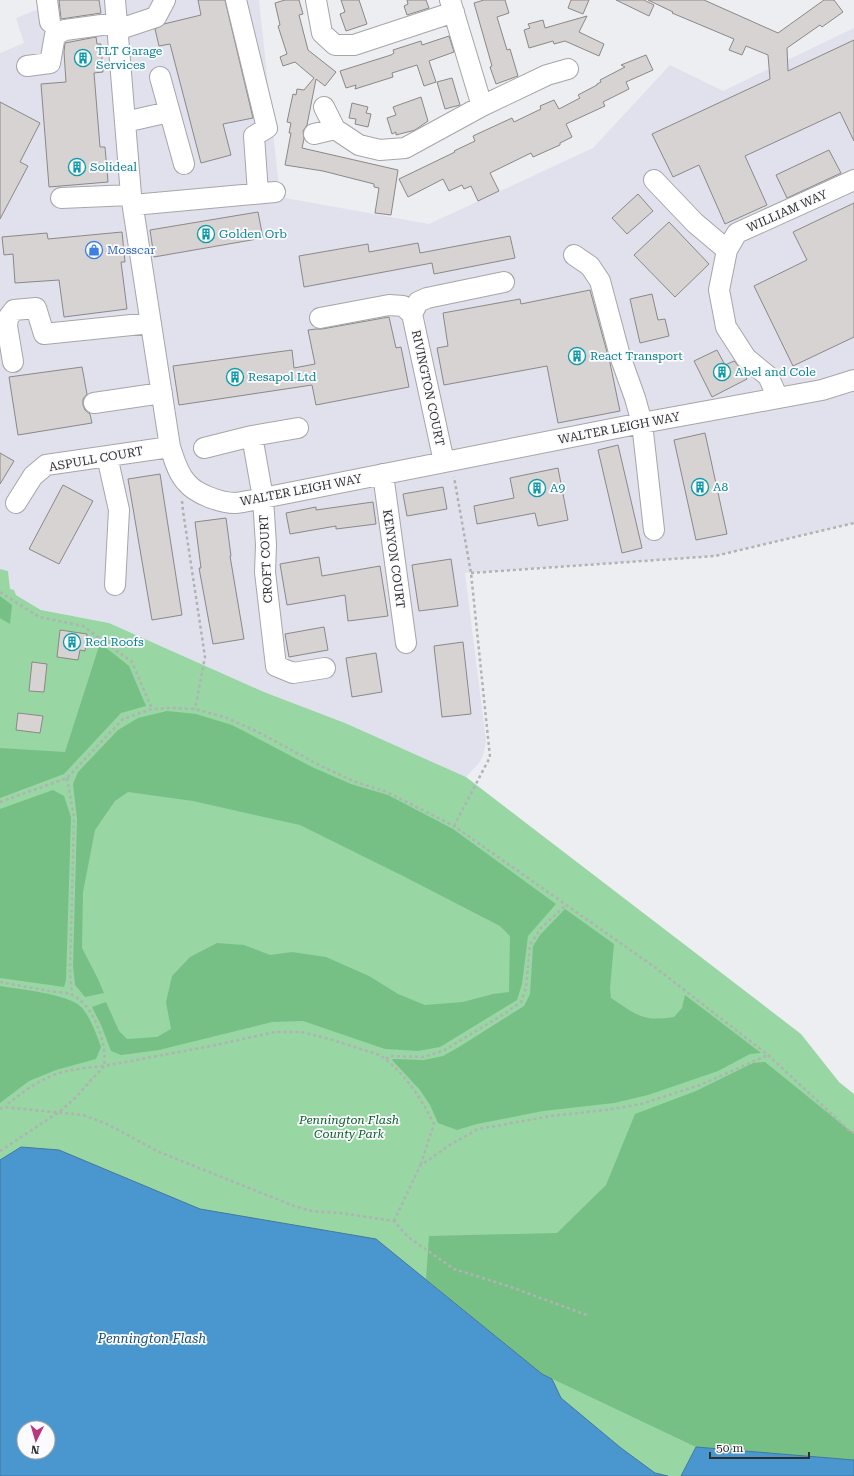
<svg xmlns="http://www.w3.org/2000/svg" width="854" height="1476" viewBox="0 0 854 1476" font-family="'Roboto Serif',serif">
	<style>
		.built { fill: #e0e1ec }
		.green { fill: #98d6a3; fill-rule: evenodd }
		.forest { fill: #77c085 }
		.water { fill: #4997ce; stroke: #42789f; fill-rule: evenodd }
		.building { fill: #d6d3d2; stroke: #8b8887 }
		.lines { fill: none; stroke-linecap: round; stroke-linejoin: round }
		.minor-casing { stroke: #a6a6a9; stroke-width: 22 }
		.path { stroke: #b1b2b4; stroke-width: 2.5; stroke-dasharray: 3 3; stroke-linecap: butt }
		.minor { stroke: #fff; stroke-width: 20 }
		.labels { text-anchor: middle; stroke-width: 3.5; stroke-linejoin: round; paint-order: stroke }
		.culture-label { font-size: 12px; fill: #0d838f; stroke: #fbfbfe; text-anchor: start }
		.street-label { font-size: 12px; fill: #303031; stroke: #fbfbfe }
		.shop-label { font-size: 12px; fill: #366cbe; stroke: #fbfbfe; text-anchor: start }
		.park-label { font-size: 12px; font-style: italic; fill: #085e29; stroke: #fbfbfe }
		.water-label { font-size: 13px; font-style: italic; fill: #144f74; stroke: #fbfbfe }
	</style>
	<rect width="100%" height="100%" fill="#edeef1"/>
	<path class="built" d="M39,0H259L280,197L429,224L593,148L670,65L723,91L854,28V523L715,556L465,573L486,741L484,752L480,762L466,777L345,723L264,692L109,623L42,610L16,595L10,589L8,571L0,569V53L24,43L16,18L41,8Z"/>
	<path class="green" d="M0,569L8,571L10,589L14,590L16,595L41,610L109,623L264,692L345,723L466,777L801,1034L839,1082L854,1094V1476H0ZM24,1428H48V1452H24Z"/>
	<path class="forest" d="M0,596L12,605L10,624L0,618Z
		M100,643L129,666L146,706L121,713L64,774L0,798V748L65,752Z
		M167,711L196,714L232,725L312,767L351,784L388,795L453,829L556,904L528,936L522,984L517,1000L440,1047L418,1051L385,1049L303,1021L272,1022L159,1050L121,1055L111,1051L101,1025L92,1007L106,1002L119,1031L127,1039L157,1037L171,1029L166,1002L172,976L190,957L217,943L244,945L270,955L292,952L326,957L369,976L398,994L425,1005L463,1002L493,994L509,992L510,936L500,926L405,877L300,825L193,801L128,792L115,801L95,830L83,892L82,948L98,979L104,993L85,997L75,985L73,966L77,819L73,784L78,772L118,730L138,718Z
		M53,790L64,796L71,817L66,980L64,987L0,978V809Z
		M565,909L614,944L610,988L611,998C637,1015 642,1022 674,1017L682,1008L685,995L761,1053L750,1054L718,1071L689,1081L648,1095L614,1103L543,1111L477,1124L457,1130L438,1123L430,1105L420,1090L392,1060L393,1059L424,1060L443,1056L459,1047L524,1006L530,994L533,946L540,935Z
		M0,986C19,989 67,994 80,1006C89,1014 97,1035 101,1047L96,1059L56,1070L29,1081L0,1103Z
		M765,1062L854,1134V1460L696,1447L542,1374L426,1279L429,1236L557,1233L606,1185L635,1114L696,1091L753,1063Z"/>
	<path class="water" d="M21,1147L59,1150L200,1209L376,1239L542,1374L552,1379L561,1398L621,1448L655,1473L668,1476H0V1160ZM24,1428H48V1452H24Z
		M696,1447L854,1460V1476H681Z"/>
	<path class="building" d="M59,0H99L101,13L61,19Z
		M198,0H225L253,118L223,124L231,155L201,163L170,44L159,46L155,29L164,24L201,15Z
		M285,0H299L303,14L299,15L308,50L336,72L325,86L316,79L307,125L303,131L304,139L302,148L398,170L391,215L375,213L379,188L374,187V184L323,171L285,165L291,133H289L291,123L287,122L293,94L296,95L297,89L304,90L314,78L295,62L283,66L280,57L287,54L278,26L280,25L275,3Z
		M341,0H359L367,24L346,31L340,14L345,12Z
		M407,0H426L429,8L407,15L404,6L408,4Z
		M484,0H505L509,13L497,17L507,50L510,49L518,76L496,84L490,67L492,66L474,3Z
		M571,0H589L583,14L568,8Z
		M616,0H644L654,5L649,16Z
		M648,0H704L778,33L824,0H834L843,12L822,27L820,25L787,48L788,71L854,40V141L840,112L745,156L767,205L725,224L699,165L673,177L652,134L770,79L768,55L746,46L742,55L729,50L734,39L672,13L673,12Z
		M587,16L579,32L604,44L599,56L565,41L554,44L553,41L529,48L524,30L530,28L528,24L543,20L545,28Z
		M449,36L454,52L429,61L436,82L424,86L417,65L392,73L393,77L355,89L356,85L346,88L340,71L391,55L394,53L393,50L421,41L422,45Z
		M96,37L97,44H101L103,72L94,73L100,147H105L108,182L49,187L41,84L66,82L64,52L65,43Z
		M646,55L653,70L626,82L629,89L603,102L605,106L566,124L572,137L560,143V145L533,157L531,153L490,173L499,191L478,201L471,186L464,189L462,185L449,191L443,179L408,197L399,179L455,152L454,151L475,141L473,136L512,118L514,122L541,109L540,106L554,100L559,109L580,98L578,95L597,85V84L601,82L600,80L625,67L621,65Z
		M452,78L460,105L445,109L437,82Z
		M421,97L428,121L415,130L396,135V132L392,134L387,118L396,115L393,107Z
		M0,102L40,123L20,162L28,166L0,219Z
		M352,103L368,107L366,113L371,114L368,127L355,124L356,119L349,118Z
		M829,150L841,173L787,198L776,175Z
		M638,194L653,211L627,234L612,218Z
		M854,203V337L793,366L754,286L807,260L793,232Z
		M258,212L263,238L154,257L150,230Z
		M669,222L709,264L675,297L634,255Z
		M122,232L125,262H121L127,309L64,317L59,280L15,283L13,254L4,255L2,237L47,233L48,239Z
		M510,236L515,258L434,274L432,263L304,287L299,256L368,244L369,252L418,243L420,253Z
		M590,290L610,363L620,411L558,423L547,366L444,385L437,348L448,346L443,313L520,299L521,304Z
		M652,294L658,320L665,319L669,336L640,343L630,299Z
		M389,317L396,348L401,347L409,387L316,405L312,385L179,405L173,366L292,350L294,368L315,364L308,330L316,329H322Z
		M717,350L725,365L734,361L742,370L747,379L712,397L694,361Z
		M82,367L87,394L83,399V405L85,410L90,414L92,423L18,435L9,377Z
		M705,433L727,534L696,540L674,440Z
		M618,445L642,548L622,553L598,450Z
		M0,453L14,461L0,484Z
		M558,468L568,520L538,526L535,513L477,524L474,506L514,498L510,478Z
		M160,474L182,615L152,620L128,479Z
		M63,485L93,501L59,564L29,549Z
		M443,487L447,509L407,516L403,494Z
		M373,502L376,524L336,529V526L290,534L286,513L316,507V510Z
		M226,518L231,556H230L244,639L213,644L199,568H201L195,522Z
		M319,557L322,576L380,566L388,616L348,621L345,595L287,605L280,564Z
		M451,559L458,606L419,611L412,565Z
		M324,627L328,650L289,657L285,634Z
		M60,630L87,634L85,651L80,650L78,660L57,657Z
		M463,642L471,714L442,717L434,646Z
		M376,653L382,692L352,697L346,658Z
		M32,662L47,664L44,692L29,691Z
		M18,713L43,716L40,733L16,730Z"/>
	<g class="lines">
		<g class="minor-casing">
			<path id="minor" d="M47,0L50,22
				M115,0L131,195L170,447C174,459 178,474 187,483C196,494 221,503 235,503C244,502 254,500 263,498L642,423L822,390L854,380
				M236,0L267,128L254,136L258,193
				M316,0L322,33L335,45H354L454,12
				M450,0L482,106
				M117,30L156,17L165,0
				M27,66L50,63L55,35L65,30L116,23
				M160,77L184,164
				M324,107L335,129L359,145L380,150L405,148L482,106L547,75L568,69
				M125,122L169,112
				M314,134L335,129
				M654,180L695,223L727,250
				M61,198L131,195
				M133,205L275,192
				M574,255L590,266L600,281L620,356L635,398L642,423L654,530
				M412,314L418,302L427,298L504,282
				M320,318L389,305L403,306L412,314L444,462
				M13,362L7,326L8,318L14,310L36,308L44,334L151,323
				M778,398L768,376L746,358L726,327L719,290L727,250L737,233L854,180
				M94,403L162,393
				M298,428L252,436L263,498L266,545L265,572L276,666L293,673L325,668
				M204,448L252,436
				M107,456L119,510L115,585
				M383,474L406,643
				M16,503L33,476L46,465L170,447"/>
		</g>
		<path class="path" d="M182,501L183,511L205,657L195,709
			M471,573L715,556L854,523
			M0,592L39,617L83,626L132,662L152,709
			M67,778L74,817L70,973L72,995
			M0,802L67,778L123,719L152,709L171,708L195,709L227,718L258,732L321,766L353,781L387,792L454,826L656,968L768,1055L851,1132H854
			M454,826L490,757L471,573L454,477
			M0,982C16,985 33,988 49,991C56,992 64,992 70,994C93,1002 108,1045 104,1066C86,1068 66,1069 49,1077C33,1084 19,1095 5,1106
			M386,1059L390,1056L423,1057L443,1051L504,1014L521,1002L526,988L530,945L541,928L566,905
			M0,1109L4,1107L83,1115L107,1124L159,1152L294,1206L312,1211L340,1213L394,1221L408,1237L454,1269L505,1285L587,1315
			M0,1151L59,1112L74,1099L104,1066L211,1046L275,1032H301L326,1038L380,1055C404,1072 421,1098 434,1124L420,1166
			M394,1221L420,1166L448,1146L478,1129L551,1116L606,1110L641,1104L700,1085L768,1055"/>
		<use href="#minor" class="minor"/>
	</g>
	<defs>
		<g id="building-ring" transform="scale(0.9)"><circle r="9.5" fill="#fbfbfe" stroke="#0f9aa8" stroke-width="1.5"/><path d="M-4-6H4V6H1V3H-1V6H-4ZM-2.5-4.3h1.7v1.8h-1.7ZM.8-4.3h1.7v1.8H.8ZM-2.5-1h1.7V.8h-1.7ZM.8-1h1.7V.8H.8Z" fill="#0f9aa8"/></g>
		<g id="shop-ring" transform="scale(0.9)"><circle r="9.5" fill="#fbfbfe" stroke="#3f7fe0" stroke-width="1.5"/><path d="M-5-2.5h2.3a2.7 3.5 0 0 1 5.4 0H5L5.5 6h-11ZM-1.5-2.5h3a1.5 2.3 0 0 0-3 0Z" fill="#3f7fe0"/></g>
	</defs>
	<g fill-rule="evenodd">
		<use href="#building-ring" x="83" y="58"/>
		<use href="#building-ring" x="77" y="167"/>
		<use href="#building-ring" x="206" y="234"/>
		<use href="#shop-ring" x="94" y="250"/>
		<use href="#building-ring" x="577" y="356"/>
		<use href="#building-ring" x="722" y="372"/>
		<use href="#building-ring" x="235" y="377"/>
		<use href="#building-ring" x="700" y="487"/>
		<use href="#building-ring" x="537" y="488"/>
		<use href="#building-ring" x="72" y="642"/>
	</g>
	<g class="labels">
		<g class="culture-label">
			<text x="96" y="55">TLT Garage<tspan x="96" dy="14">Services</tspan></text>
			<text x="90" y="171">Solideal</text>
			<text x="219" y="238">Golden Orb</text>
			<text x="590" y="360">React Transport</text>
			<text x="735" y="376">Abel and Cole</text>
			<text x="248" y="381">Resapol Ltd</text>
			<text x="713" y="491">A8</text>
			<text x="550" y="492">A9</text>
			<text x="85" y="646">Red Roofs</text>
		</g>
		<g class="street-label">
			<text transform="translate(787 211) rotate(-24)" y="4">WILLIAM WAY</text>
			<text transform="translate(428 388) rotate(78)" y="4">RIVINGTON COURT</text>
			<text transform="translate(619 428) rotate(-11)" y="4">WALTER LEIGH WAY</text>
			<text transform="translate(96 459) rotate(-10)" y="4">ASPULL COURT</text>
			<text transform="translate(301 490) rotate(-11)" y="4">WALTER LEIGH WAY</text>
			<text transform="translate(266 559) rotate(-93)" y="4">CROFT COURT</text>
			<text transform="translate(394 559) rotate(82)" y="4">KENYON COURT</text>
		</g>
		<g class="shop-label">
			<text x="107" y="254">Mosscar</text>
		</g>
		<g class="park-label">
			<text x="349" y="1124">Pennington Flash<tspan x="349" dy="14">County Park</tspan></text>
		</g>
		<g class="water-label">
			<text x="152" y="1343">Pennington Flash</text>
		</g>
	</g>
	<g transform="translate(36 1440) rotate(185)"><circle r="19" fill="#fbfbfe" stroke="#aaaaac"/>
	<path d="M0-3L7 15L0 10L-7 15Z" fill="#b9367e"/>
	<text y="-6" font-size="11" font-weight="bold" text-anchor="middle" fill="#303031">N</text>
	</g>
	<path d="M710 1452v6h99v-6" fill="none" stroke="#303031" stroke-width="2"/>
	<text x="716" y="1452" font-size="12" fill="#303031" stroke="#fbfbfe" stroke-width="3" paint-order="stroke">50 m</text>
</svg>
